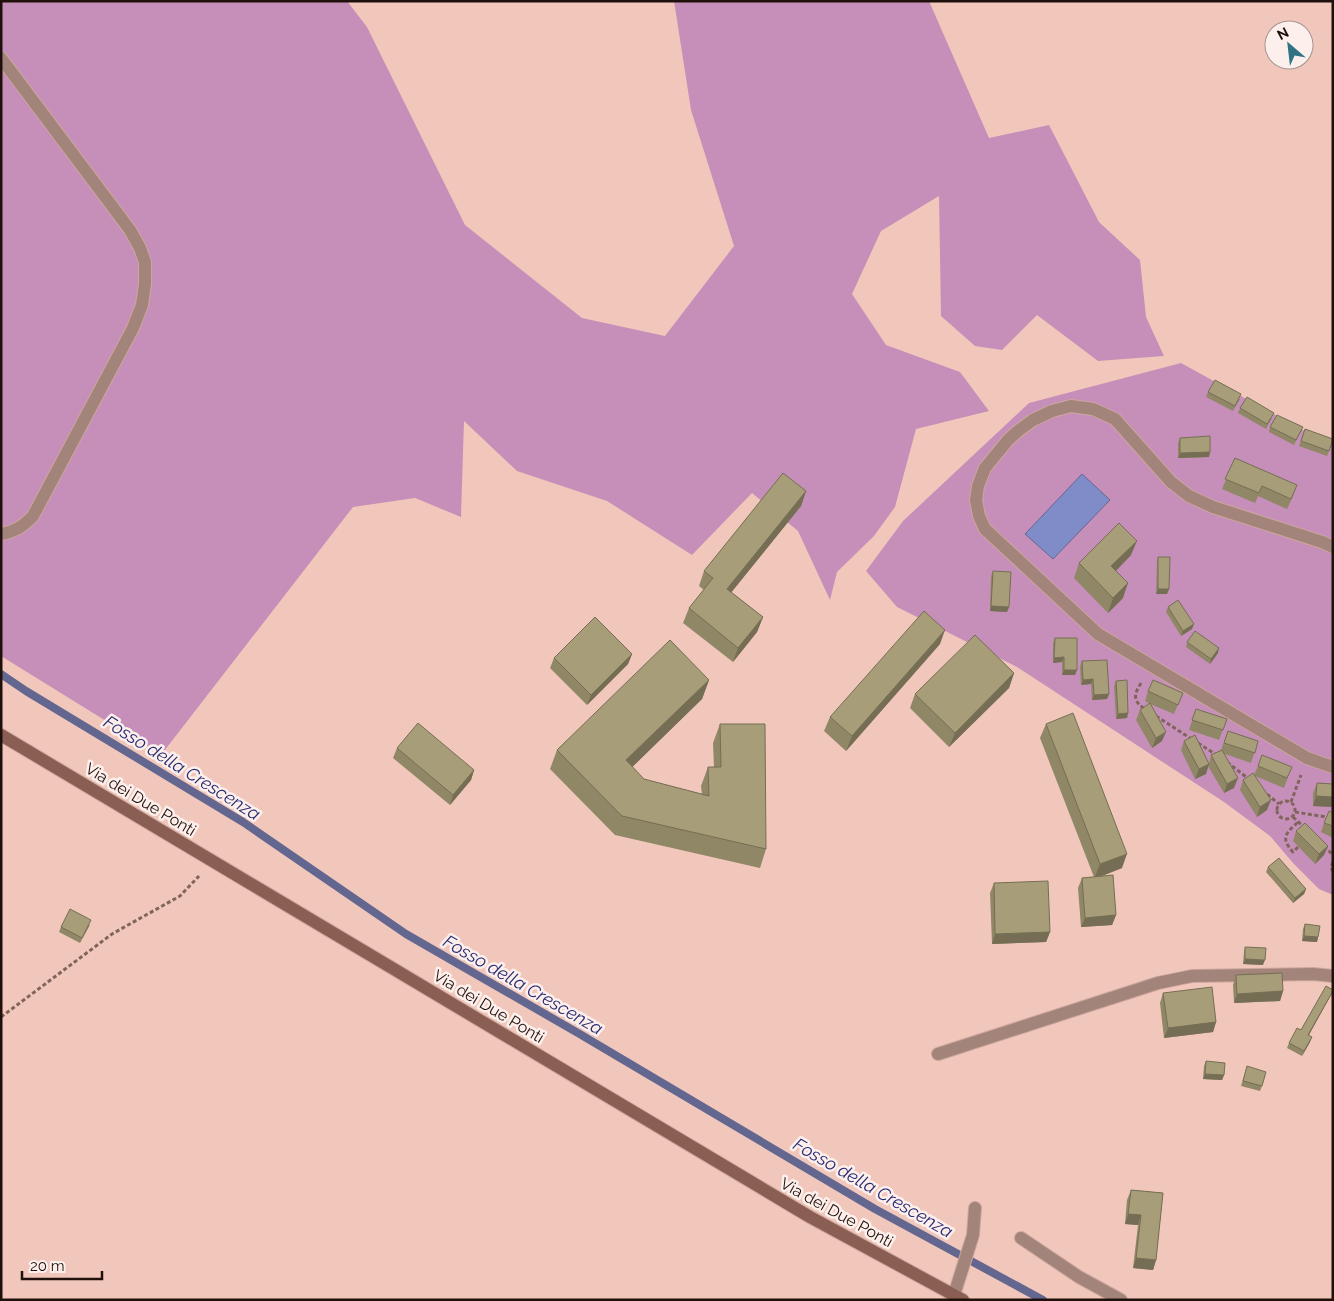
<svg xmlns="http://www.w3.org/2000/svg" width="1334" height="1301" viewBox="0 0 1334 1301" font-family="Raleway,sans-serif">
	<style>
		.green { fill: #c68fb9 }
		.water { fill: #808cc8; stroke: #636790 }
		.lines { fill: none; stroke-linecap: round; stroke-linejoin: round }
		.stream { stroke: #636790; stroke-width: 8 }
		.lane-casing { stroke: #cca69c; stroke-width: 14 }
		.secondary-casing { stroke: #cca69c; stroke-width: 14 }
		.path { stroke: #81655d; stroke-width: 3; stroke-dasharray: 4 2.5; stroke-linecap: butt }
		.lane { stroke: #a3847b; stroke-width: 12 }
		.secondary { stroke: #8a5e52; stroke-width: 12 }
		.wall { fill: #908767 }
		.shaded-wall { fill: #756e54 }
		.building { fill: #a79d78; stroke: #756e54 }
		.labels { text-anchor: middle; stroke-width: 5; stroke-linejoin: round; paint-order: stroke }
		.street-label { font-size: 16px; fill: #1f100c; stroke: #fdf0ec }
		.water-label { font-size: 18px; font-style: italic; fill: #282d74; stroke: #fdf0ec }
	</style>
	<rect width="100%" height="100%" fill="#f2c7bb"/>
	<path class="green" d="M1,1H347L367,27L465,225L582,318L665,336L734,246L691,110L674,1H929L989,138L1049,125L1099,222L1140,260L1146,317L1164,356L1098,361L1037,315L1002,350L975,346L941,316L939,196L881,231L852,294L886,345L960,372L989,411L916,429L895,507L874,536L837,572L830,600L798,531L752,493L692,555L607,501L517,471L464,421L461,517L415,498L353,507L161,755L1,656Z
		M1181,363L1301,429L1333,445V895L1319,889L1293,863L1270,836L1224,802L1017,667L897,607L866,571L903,521L1029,403Z"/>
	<path class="water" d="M1082,474L1110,500L1053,559L1025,534Z"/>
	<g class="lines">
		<path class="stream" d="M1,674L26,691L243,822L406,934L578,1033L875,1209L1043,1300"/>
		<g class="lane-casing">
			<path id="lane" d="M1,58L130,230L140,248L145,262V284L142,305L133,328L33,516C22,527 16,531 1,534
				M1333,547L1322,542L1213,507L1189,496L1171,482L1115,419L1093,409L1071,406L1052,411L1033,420L1018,431L1008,440L985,468L978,486L976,500L979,516L985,529L1098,634L1307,758L1333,767
				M938,1054L1158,983L1192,976L1313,974L1333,976
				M1021,1238L1079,1277L1121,1300
				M954,1295L973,1235L975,1208"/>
		</g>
		<g class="secondary-casing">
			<path id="secondary" d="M1,735L810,1217L963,1300"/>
		</g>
		<path class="path" d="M1141,683C1133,696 1133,701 1146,710
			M1156,716L1193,740
			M1198,743L1218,756
			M1227,762L1250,780
			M1262,790L1279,804
			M1277 810a9 9 0 1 1 18 0a9 9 0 1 1-18 0Z
			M1291,802L1301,775
			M1295,812L1333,818
			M1293,817L1305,828
			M1324,846L1333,855
			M1298,847L1293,852C1280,838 1286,833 1298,822
			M1333,862L1331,867L1333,872
			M1,1017L112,934L180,896L199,876"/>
		<use href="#lane" class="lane"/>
		<use href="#secondary" class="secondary"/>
	</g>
	<path class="wall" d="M1208,392L1240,399L1233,411L1206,397Z
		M1240,408L1272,418L1266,429L1238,413Z
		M1270,427H1303L1294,445L1269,432Z
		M1305,429L1333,440L1327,456L1299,446Z
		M1180,438L1210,452L1209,457L1178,458V443Z
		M1235,458L1294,494L1287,509L1258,496L1255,503L1222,489Z
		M806,491L801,506L731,592L763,617L757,632L733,662L683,623L689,608L704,590L699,586L704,571Z
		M1131,555L1116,571L1123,598L1108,613L1074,578L1079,563Z
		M1158,557L1169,589L1167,594H1156L1157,562Z
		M993,571L1009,607L1007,612L990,611L991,576Z
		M1168,607L1192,629L1181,636L1166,612Z
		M1055,638L1077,670L1075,675H1062V662L1053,663V643Z
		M1187,642L1218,653L1210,664L1186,647Z
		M940,644L846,751L824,731L830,717Z
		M632,654L628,664L587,705L550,668L554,658Z
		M1082,661L1109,694L1107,699L1092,700L1091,684L1081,685L1080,666Z
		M1014,673L1009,688L949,747L910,708L915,694Z
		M709,680L702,699L632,767L644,779L702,794L701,786L708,767H714L713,743L720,724L766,849L760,868L615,835L550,769L557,750Z
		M1116,681L1128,713L1127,718L1116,719L1114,686Z
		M1148,691L1183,693L1174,714L1150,704L1162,741L1152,748L1136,720L1140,710L1150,704L1145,701Z
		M1196,709L1227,719L1219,740L1189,730Z
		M1046,724L1122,868L1102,876L1116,915L1112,925L1081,927L1078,888L1082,878L1094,877L1040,738Z
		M1228,731L1258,741L1251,763L1225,754L1234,788L1224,793L1208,766L1206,774L1195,779L1181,750L1184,741L1209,763L1211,755L1221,750Z
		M397,748L474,770L471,780L450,805L393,758Z
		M1258,766L1288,777L1284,788L1255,776L1267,810L1257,817L1240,790L1243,780L1254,775Z
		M1317,783L1333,784V807L1313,806V793Z
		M1333,813V838L1321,832L1324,823Z
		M1296,831L1328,846L1324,855L1315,864L1293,841Z
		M1268,867L1306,889L1304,894L1293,903L1266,872Z
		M994,883L1050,932L1046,942L992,944L990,893Z
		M1305,924L1318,937L1317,942L1302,941L1303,929Z
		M90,925L80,943L59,932L61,927Z
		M1245,947L1263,965L1243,964L1244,952Z
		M1236,975L1283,991L1280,1001L1234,1003L1233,985Z
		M1333,991L1309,1035L1310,1042L1302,1056L1287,1048L1289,1043L1301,1030Z
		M1163,993L1216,1022L1213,1032L1164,1038L1160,1003Z
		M1206,1061L1224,1075L1222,1080L1203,1079L1204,1066Z
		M1247,1066L1262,1086L1260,1091L1241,1086Z
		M1131,1190L1163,1193L1156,1260L1153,1270L1133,1268L1138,1225L1125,1224L1127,1200Z"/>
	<path class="shaded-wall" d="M1210,452L1209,457L1178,458L1180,453Z
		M806,491L801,506L722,604L727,589Z
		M1137,541L1131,555L1106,581L1111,566Z
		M1128,583L1123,598L1108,613L1113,598Z
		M1158,589H1169L1167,594H1156Z
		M991,606L1009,607L1007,612L990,611Z
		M763,617L757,632L733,662L738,648Z
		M1194,624L1192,629L1181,636L1183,631Z
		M945,630L940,644L846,751L852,736Z
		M1219,648L1218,653L1210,664L1211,659Z
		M632,654L628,664L587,705L591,695Z
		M1064,657L1062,662L1053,663L1054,658Z
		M1064,670H1077L1075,675H1062Z
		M1014,673L1009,688L949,747L955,733Z
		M1093,679L1091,684L1081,685L1083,680Z
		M709,680L702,699L619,780L626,760Z
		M1109,694L1107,699L1092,700L1094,695Z
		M1128,713L1127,718L1116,719L1118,714Z
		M1166,732L1162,741L1152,748L1156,738Z
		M1209,764L1206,774L1195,779L1199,769Z
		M474,770L471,780L450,805L453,795Z
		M1238,778L1234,788L1224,793L1227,784Z
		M1316,796L1333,797V807L1313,806Z
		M1271,800L1267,810L1257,817L1260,807Z
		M1328,846L1324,855L1315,864L1319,854Z
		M1127,854L1122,868L1094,879L1100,864Z
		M1306,889L1304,894L1293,903L1295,898Z
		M1116,915L1112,925L1081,927L1085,918Z
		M1050,932L1046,942L992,944L995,934Z
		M1304,936L1318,937L1317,942L1302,941Z
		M1245,959L1265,960L1263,965L1243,964Z
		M1283,991L1280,1001L1234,1003L1237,994Z
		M1333,991L1331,995L1306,1040L1308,1035Z
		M1216,1022L1213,1032L1164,1038L1168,1028Z
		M1312,1037L1310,1042L1302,1056L1304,1051Z
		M1205,1074L1224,1075L1222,1080L1203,1079Z
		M1128,1214L1141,1215L1138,1225L1125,1224Z
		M1136,1258L1156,1260L1153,1270L1133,1268Z"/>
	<path class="building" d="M1215,380L1241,394L1235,406L1208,392Z
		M1247,397L1274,413L1267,424L1240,408Z
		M1277,415L1303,427L1296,440L1270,427Z
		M1305,429L1333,439L1329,451L1301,441Z
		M1210,436V452L1180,453V438Z
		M1235,458L1297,485L1291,499L1262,486L1259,493L1225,479Z
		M783,473L806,491L727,589L763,617L738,648L689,608L713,578L704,571Z
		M1119,523L1137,541L1111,566L1128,583L1113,598L1079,563Z
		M1158,557H1170L1169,589H1158Z
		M993,571L1011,572L1009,607L991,606Z
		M1178,600L1194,624L1183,631L1168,607Z
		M924,611L945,630L852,736L830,717Z
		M595,617L632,654L591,695L554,658Z
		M1195,631L1219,648L1211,659L1187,642Z
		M975,635L1014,673L955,733L915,694Z
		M1055,638H1077V670H1064V657L1054,658Z
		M670,640L709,680L626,760L644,779L709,796L708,767H721L720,724H765L766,849L622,816L557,750Z
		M1107,660L1109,694L1094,695L1093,679L1083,680L1082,661Z
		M1127,680L1128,713L1118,714L1116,681Z
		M1153,680L1183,693L1178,705L1148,691Z
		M1150,703L1166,732L1156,738L1140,710Z
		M1196,709L1227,719L1223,730L1192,720Z
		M1073,713L1127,854L1100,864L1046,724Z
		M418,723L474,770L453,795L397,748Z
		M1228,731L1258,741L1255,753L1224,743Z
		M1195,735L1209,764L1199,769L1184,741Z
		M1222,750L1238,778L1227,784L1211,755Z
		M1262,755L1292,767L1287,778L1258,766Z
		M1253,773L1271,800L1260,807L1243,780Z
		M1317,783L1333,784V797L1316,796Z
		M1329,811L1333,813V826L1324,823Z
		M1305,823L1328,846L1319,854L1296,831Z
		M1279,858L1306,889L1295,898L1268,867Z
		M1113,875L1116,915L1085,918L1082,878Z
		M1048,881L1050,932L995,934L994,883Z
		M70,909L91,920L82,938L61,927Z
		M1305,924L1320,926L1318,937L1304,936Z
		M1245,947L1266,948L1265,960L1245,959Z
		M1282,973L1283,991L1237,994L1236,975Z
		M1326,986L1333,990V991L1308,1035L1312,1037L1304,1051L1289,1043L1297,1028L1301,1030Z
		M1212,987L1216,1022L1168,1028L1163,993Z
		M1206,1061L1225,1063L1224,1075L1205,1074Z
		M1247,1066L1266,1072L1262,1086L1243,1081Z
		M1131,1190L1163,1193L1156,1260L1136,1258L1141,1215L1128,1214Z"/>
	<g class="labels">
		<g class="street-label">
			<text transform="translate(141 799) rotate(31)" y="6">Via dei Due Ponti</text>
			<text transform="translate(489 1006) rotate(31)" y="6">Via dei Due Ponti</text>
			<text transform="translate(837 1212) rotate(29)" y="6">Via dei Due Ponti</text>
		</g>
		<g class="water-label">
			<text transform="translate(182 768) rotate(32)" y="6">Fosso della Crescenza</text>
			<text transform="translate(523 985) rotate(30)" y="6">Fosso della Crescenza</text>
			<text transform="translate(873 1188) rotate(30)" y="6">Fosso della Crescenza</text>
		</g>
	</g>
	<rect width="1334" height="1301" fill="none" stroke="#1f100c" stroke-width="5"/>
	<g transform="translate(1289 45) rotate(332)"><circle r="24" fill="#fdf0ec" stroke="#a49692"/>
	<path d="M0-4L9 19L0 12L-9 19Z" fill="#307483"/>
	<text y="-8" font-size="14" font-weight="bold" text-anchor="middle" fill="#1f100c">N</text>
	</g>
	<path d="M22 1271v8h80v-8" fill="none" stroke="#1f100c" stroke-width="2.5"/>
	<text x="30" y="1271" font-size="15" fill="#1f100c" stroke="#fdf0ec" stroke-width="4" paint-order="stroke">20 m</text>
</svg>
